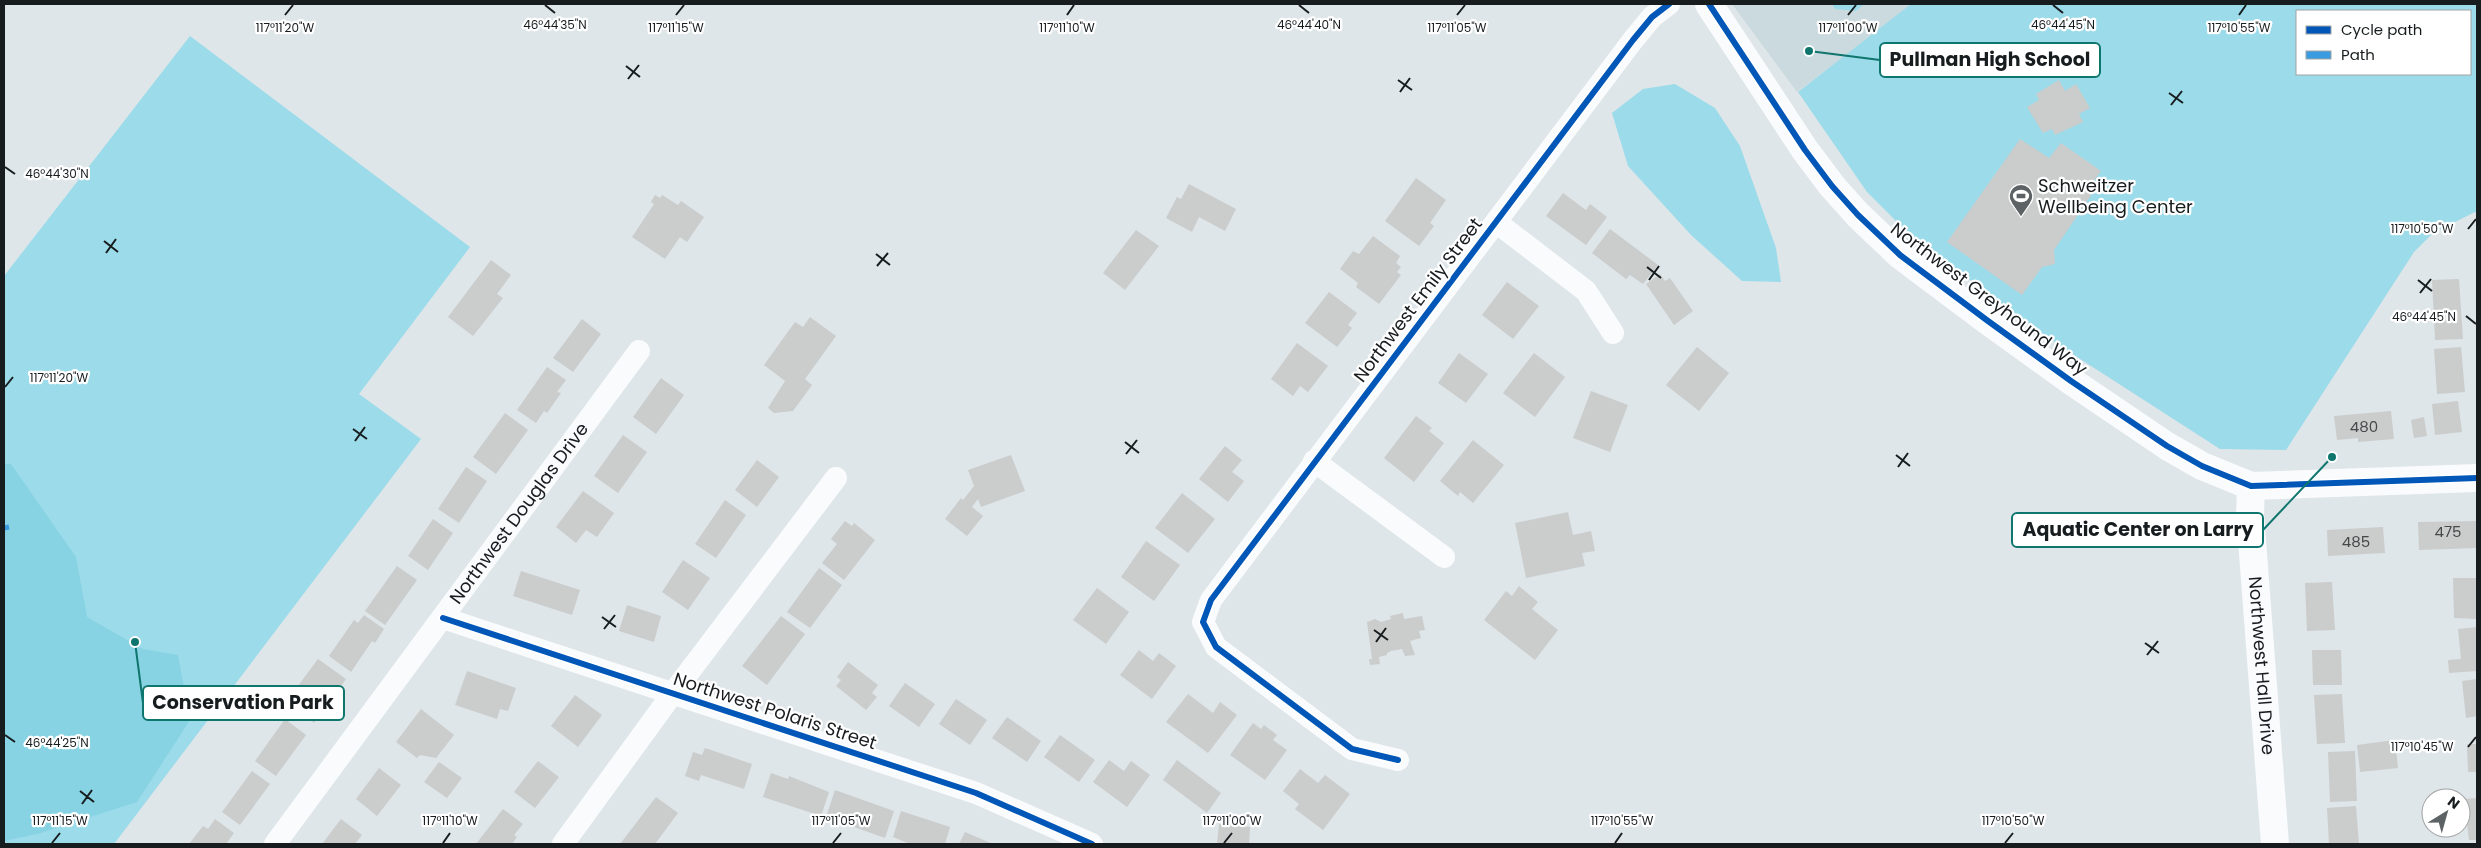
<svg xmlns="http://www.w3.org/2000/svg" width="2481" height="848" viewBox="0 0 2481 848" font-family="Poppins,sans-serif">
	<style>
		.built { fill: #cadadf }
		.green { fill: #9bdbea; fill-rule: evenodd }
		.forest { fill: #88d3e3 }
		.building { fill: #cbcccc }
		.lines { fill: none; stroke-linecap: round; stroke-linejoin: round }
		.minor { stroke: #fafbfc; stroke-width: 22 }
		.tertiary { stroke: #fafbfc; stroke-width: 28 }
		.quiet { stroke: #3b9be0; stroke-width: 5; stroke-dasharray: 10 5; stroke-linecap: butt }
		.cycleway-casing { stroke: #fff; stroke-width: 9 }
		.cycleway { stroke: #0057b8; stroke-width: 6 }
		.ticks { fill: none; stroke: #171c1e; stroke-width: 2 }
		.labels { text-anchor: middle; stroke-width: 4.5; stroke-linejoin: round; paint-order: stroke }
		.number-label { font-size: 15px; fill: #45494a }
		.poi-label { font-size: 18px; fill: #171c1e; stroke: #fff; text-anchor: start }
		.street-label { font-size: 18px; fill: #171c1e; stroke: #fff }
		.ticks-label { font-size: 12px; text-anchor: middle; fill: #171c1e; stroke: #fff; stroke-width: 4.5; stroke-linejoin: round; paint-order: stroke }
		.leader { fill: none; stroke: #0f766e; stroke-width: 2 }
		.callout-dot { fill: #0f766e; stroke: #fff; stroke-width: 2 }
		.callout { fill: #fff; stroke: #0f766e; stroke-width: 2 }
		.callout-label { font-size: 19px; text-anchor: middle; font-weight: bold; fill: #171c1e }
	</style>
	<rect width="100%" height="100%" fill="#dee6e9"/>
	<path class="built" d="M1732,4H1914L1797,92Z"/>
	<path class="green" d="M1832,4H1864L1856,11L1835,9Z
		M1911,4H2477V211L2433,233L2414,252L2286,450L2220,449L2060,346L1925,247L1899,224L1867,192L1798,92ZM2297,11H2470V74H2297Z
		M190,36L470,247L359,394L421,439L114,844H4V276Z
		M1675,84L1715,108L1740,146L1776,248L1781,282L1742,281L1691,235L1628,166L1612,113L1643,89Z"/>
	<path class="forest" d="M4,464H11L76,557L87,617L143,649L178,655L190,720L137,802L41,833L4,841Z"/>
	<path class="building" d="M2059,80L2065,91L2076,84L2090,108L2079,114L2083,122L2055,135L2052,129L2043,133L2027,107L2039,100L2036,94Z
		M2020,139L2049,158L2061,143L2101,171L2089,188L2094,191L2054,250L2055,264L2042,267L2022,295L1947,242Z
		M1416,178L1446,200L1430,223L1434,226L1419,246L1385,221Z
		M1189,184L1236,209L1225,231L1199,217L1192,232L1166,218L1177,197L1181,199Z
		M1563,193L1586,210L1590,204L1607,217L1586,245L1546,216Z
		M655,195L660,198L662,195L678,205L681,201L704,217L687,242L680,237L665,259L632,237L654,204L651,202Z
		M1610,229L1658,265L1643,284L1630,275L1626,279L1592,253Z
		M1136,230L1159,246L1125,290L1103,273Z
		M1373,236L1400,256L1396,263L1401,267L1397,272L1401,275L1379,304L1356,287L1358,283L1340,269L1353,251L1359,254Z
		M491,260L511,275L497,294L503,298L473,336L448,317Z
		M1660,274L1665,281L1670,278L1693,311L1674,325L1646,284Z
		M2459,279L2463,339L2435,340L2432,280Z
		M1507,282L1539,306L1513,339L1482,315Z
		M1329,292L1357,313L1348,325L1352,328L1337,347L1305,323Z
		M810,317L836,336L805,379L812,385L793,411L774,413L768,408L785,381L764,365L795,322L803,327Z
		M582,319L601,334L573,372L553,358Z
		M1297,343L1328,366L1308,392L1300,386L1293,396L1271,379Z
		M1697,347L1729,373L1699,411L1666,385Z
		M2461,347L2465,392L2437,394L2434,349Z
		M1459,353L1488,374L1466,403L1438,383Z
		M1534,353L1565,377L1535,417L1503,393Z
		M547,367L566,380L557,392L561,393L547,413L544,411L536,423L517,410Z
		M661,378L684,395L656,434L633,417Z
		M1591,391L1628,405L1610,452L1573,438Z
		M2458,401L2462,432L2435,435L2432,404Z
		M2391,411L2394,439L2358,442V438L2337,440L2334,416Z
		M505,413L528,430L496,474L473,457Z
		M1416,416L1432,428L1429,431L1444,443L1414,482L1384,458Z
		M2424,417L2427,436L2414,438L2411,420Z
		M623,435L647,452L618,493L594,476Z
		M1473,440L1504,465L1473,503L1460,492L1458,496L1440,481Z
		M1225,446L1242,460L1232,472L1244,481L1228,502L1199,479Z
		M1011,455L1025,491L981,507L978,499L972,507L983,516L967,536L945,519L961,498L963,500L974,486L968,470Z
		M757,460L779,477L757,507L735,490Z
		M466,467L487,481L459,523L438,509Z
		M583,491L614,513L597,537L586,530L576,543L556,527Z
		M1182,493L1215,519L1188,553L1155,528Z
		M725,500L746,515L716,558L695,544Z
		M1568,512L1573,535L1591,531L1595,551L1582,553L1585,566L1526,578L1515,523Z
		M433,519L453,533L428,570L408,556Z
		M845,521L852,526L854,523L875,540L844,580L822,563L837,544L831,539Z
		M2477,521V548L2419,550L2418,522Z
		M2383,527L2385,553L2328,556L2327,530Z
		M1146,541L1180,565L1154,601L1121,577Z
		M683,560L710,578L688,610L662,592Z
		M397,566L417,580L385,625L365,611Z
		M819,568L842,585L810,628L787,612Z
		M521,571L580,590L572,615L513,596Z
		M2453,578H2477V619L2454,618Z
		M2332,582L2335,630L2307,631L2305,583Z
		M1519,586L1538,602L1532,609L1558,630L1535,660L1484,620L1506,591L1512,596Z
		M1097,588L1129,612L1106,644L1073,620Z
		M627,605L661,616L654,642L619,631Z
		M1403,613L1404,619L1422,616L1425,630L1419,631L1421,638L1410,641L1415,655L1405,656L1402,649L1391,651L1387,653V655L1379,657L1380,664L1370,665L1369,659H1372L1367,622L1375,619L1381,622L1391,619L1390,616Z
		M364,615L384,629L375,643L372,641L351,672L329,656L354,620L358,623Z
		M781,616L805,634L767,685L742,666Z
		M2477,627V671L2449,673L2448,660L2461,659L2458,629Z
		M1139,650L1153,661L1159,653L1176,666L1152,699L1120,675Z
		M2312,650H2341L2342,685H2313Z
		M318,659L346,679L314,723L286,702Z
		M848,662L878,685L872,693L877,697L866,710L836,686L841,680L837,677Z
		M467,671L516,688L508,711L500,709L497,719L455,705Z
		M2477,679V716L2466,718L2462,681Z
		M905,683L935,704L919,727L889,706Z
		M1188,694L1213,713L1220,702L1237,715L1208,753L1166,722Z
		M2342,694L2345,743L2317,744L2314,695Z
		M575,695L602,715L578,747L551,726Z
		M956,699L987,720L970,745L939,724Z
		M421,709L454,735L436,758L420,755L417,758L396,742Z
		M1007,717L1041,741L1027,762L992,738Z
		M285,719L306,735L276,776L255,761Z
		M1253,723L1261,729L1264,725L1277,735L1273,740L1287,750L1265,780L1230,755Z
		M1060,735L1095,760L1079,782L1044,757Z
		M2395,740L2398,768L2360,772L2357,745Z
		M2467,744H2477V772H2468Z
		M705,748L752,764L744,789L701,775L699,781L685,776L693,752L702,755Z
		M2355,751L2357,801L2330,802L2328,752Z
		M1109,760L1124,771L1131,761L1150,775L1127,807L1093,782Z
		M1177,760L1221,793L1207,813L1163,780Z
		M538,761L559,777L535,808L514,792Z
		M439,762L462,778L447,798L424,782Z
		M379,768L401,785L377,816L356,799Z
		M1300,769L1318,783L1325,775L1350,794L1323,830L1295,809L1299,804L1283,791Z
		M252,771L270,784L240,825L222,812Z
		M771,773L788,779L789,776L829,792L821,816L763,797Z
		M835,790L894,811L885,838L826,817Z
		M656,797L678,813L655,844H620Z
		M2477,798V840H2469L2464,799Z
		M2356,806L2359,844H2329L2327,808Z
		M503,809L523,824L514,835L517,837L512,844H476Z
		M901,811L950,827L945,844H910L893,837Z
		M215,819L234,833L226,844H189L203,826L208,829Z
		M341,819L362,835L355,844H322Z
		M1219,824L1250,827L1249,844H1217Z
		M965,832L993,844H959Z"/>
	<g class="lines">
		<g class="minor">
			<path d="M1496,222L1586,291L1613,333"/>
			<path d="M1314,461L1444,557"/>
			<path d="M443,618L976,793L1092,844"/>
			<path d="M1398,760L1352,749L1216,647L1203,622L1211,600L1633,40L1652,17L1669,4"/>
			<path id="s1" d="M275,844L639,351"/>
			<path d="M563,844L673,693L836,478"/>
		</g>
		<g class="tertiary">
			<path d="M1709,4L1805,150L1832,186L1858,215L1900,255L1988,321L2071,381L2167,446L2202,466L2251,486L2477,478"/>
			<path id="s2" d="M2251,486L2250,514L2275,844"/>
		</g>
		<path class="quiet" d="M4,528L9,527"/>
		<g class="cycleway-casing">
			<path id="cycleway" d="M1709,4L1805,150L1832,186L1858,215L1900,255L1988,321L2071,381L2167,446L2202,466L2251,486L2477,478
				M443,618L976,793L1092,844
				M1398,760L1352,749L1216,647L1203,622L1211,600L1633,40L1652,17L1669,4"/>
		</g>
		<use href="#cycleway" class="cycleway"/>
	</g>
	<path class="ticks" d="M545,5L555,13M1299,5L1309,13M2053,5L2063,13M285,15L293,5M676,15L684,5M1067,15L1074,5M1457,15L1465,5M1848,15L1856,5M2239,15L2246,5M626,66L640,77M628,79L639,65M1398,80L1412,90M1400,92L1410,78M2169,93L2183,103M2171,105L2182,91M5,167L15,174M2468,229L2476,219M104,241L118,252M106,253L116,239M876,254L890,265M877,266L888,253M1647,267L1661,278M1649,280L1659,266M2418,280L2432,291M2420,293L2431,279M2466,316L2476,324M5,387L13,377M353,429L367,439M355,441L365,427M1125,442L1139,453M1126,454L1137,440M1896,455L1910,466M1898,467L1908,453M602,617L616,627M604,629L615,615M1374,630L1388,640M1376,642L1386,628M2145,643L2159,653M2147,655L2158,641M5,735L15,742M2468,747L2476,737M80,791L94,802M82,804L92,790M52,843L60,833M443,843L450,833M833,843L841,833M1224,843L1232,833M1615,843L1622,833M2005,843L2013,833"/>
	<defs>
		<g id="stadium-pin" transform="scale(1.25)"><path d="M0 17L-7.5 6A9.5 9.5 0 1 1 7.5 6Z" fill="#5d6365" stroke="#fff"/><path d="M0-5a6.5 5 0 1 0 0 10a6.5 5 0 1 0 0-10ZM-3.5-1.8h7v3.6h-7Z" fill="#fff"/></g>
	</defs>
	<g fill-rule="evenodd">
		<use href="#stadium-pin" x="2021" y="196"/>
	</g>
	<g class="labels">
		<g class="number-label">
			<text x="2364" y="432">480</text>
			<text x="2448" y="537">475</text>
			<text x="2356" y="547">485</text>
		</g>
		<g class="poi-label">
			<text x="2038" y="192">Schweitzer<tspan x="2038" dy="21">Wellbeing Center</tspan></text>
		</g>
		<g class="street-label">
			<text transform="translate(1989 299) rotate(37)" y="6">Northwest Greyhound Way</text>
			<text transform="translate(1418 300) rotate(-53)" y="6">Northwest Emily Street</text>
			<text dy="6" stroke="none"><textPath href="#s1" startOffset="411">Northwest Douglas Drive</textPath></text>
			<text dy="6" stroke="none"><textPath href="#s2" startOffset="180">Northwest Hall Drive</textPath></text>
			<text transform="translate(775 711) rotate(18)" y="6">Northwest Polaris Street</text>
		</g>
	</g>
	<g class="ticks-label">
		<text x="2063" y="29">46°44'45"N</text>
		<text x="555" y="29">46°44'35"N</text>
		<text x="1309" y="29">46°44'40"N</text>
		<text x="285" y="32">117°11'20"W</text>
		<text x="676" y="32">117°11'15"W</text>
		<text x="1067" y="32">117°11'10"W</text>
		<text x="1457" y="32">117°11'05"W</text>
		<text x="1848" y="32">117°11'00"W</text>
		<text x="2239" y="32">117°10'55"W</text>
		<text x="57" y="178">46°44'30"N</text>
		<text x="2422" y="233">117°10'50"W</text>
		<text x="2424" y="321">46°44'45"N</text>
		<text x="59" y="382">117°11'20"W</text>
		<text x="57" y="747">46°44'25"N</text>
		<text x="2422" y="751">117°10'45"W</text>
		<text x="60" y="825">117°11'15"W</text>
		<text x="450" y="825">117°11'10"W</text>
		<text x="841" y="825">117°11'05"W</text>
		<text x="1232" y="825">117°11'00"W</text>
		<text x="1622" y="825">117°10'55"W</text>
		<text x="2013" y="825">117°10'50"W</text>
	</g>
	<path class="leader" d="M1809 51L1880 60M2332 457L2263 530M135 642L143 703"/>
	<g class="callout-dot">
		<circle cx="1809" cy="51" r="5"/>
		<circle cx="2332" cy="457" r="5"/>
		<circle cx="135" cy="642" r="5"/>
	</g>
	<g class="callout">
		<rect x="1880" y="43" width="220" height="34" rx="5"/>
		<rect x="2012" y="513" width="251" height="34" rx="5"/>
		<rect x="143" y="686" width="201" height="34" rx="5"/>
	</g>
	<g class="callout-label">
		<text x="1990" y="66">Pullman High School</text>
		<text x="2138" y="536">Aquatic Center on Larry</text>
		<text x="243" y="709">Conservation Park</text>
	</g>
	<rect width="2481" height="848" fill="none" stroke="#171c1e" stroke-width="10"/>
	<rect x="2296" y="10" width="175" height="65" fill="#ffffff" stroke="#a2a4a5"/>
	<rect x="2306" y="26" width="25" height="8" fill="#0057b8" stroke="#a2a4a5"/>
	<text x="2341" y="35" font-size="15" fill="#171c1e">Cycle path</text>
	<rect x="2306" y="51" width="25" height="8" fill="#3b9be0" stroke="#a2a4a5"/>
	<text x="2341" y="60" font-size="15" fill="#171c1e">Path</text>
	<g transform="translate(2446 813) rotate(37)"><circle r="24" fill="#ffffff" stroke="#a2a4a5"/>
	<path d="M0-4L9 19L0 12L-9 19Z" fill="#5d6365"/>
	<text y="-8" font-size="14" font-weight="bold" text-anchor="middle" fill="#171c1e">N</text>
	</g>
</svg>
